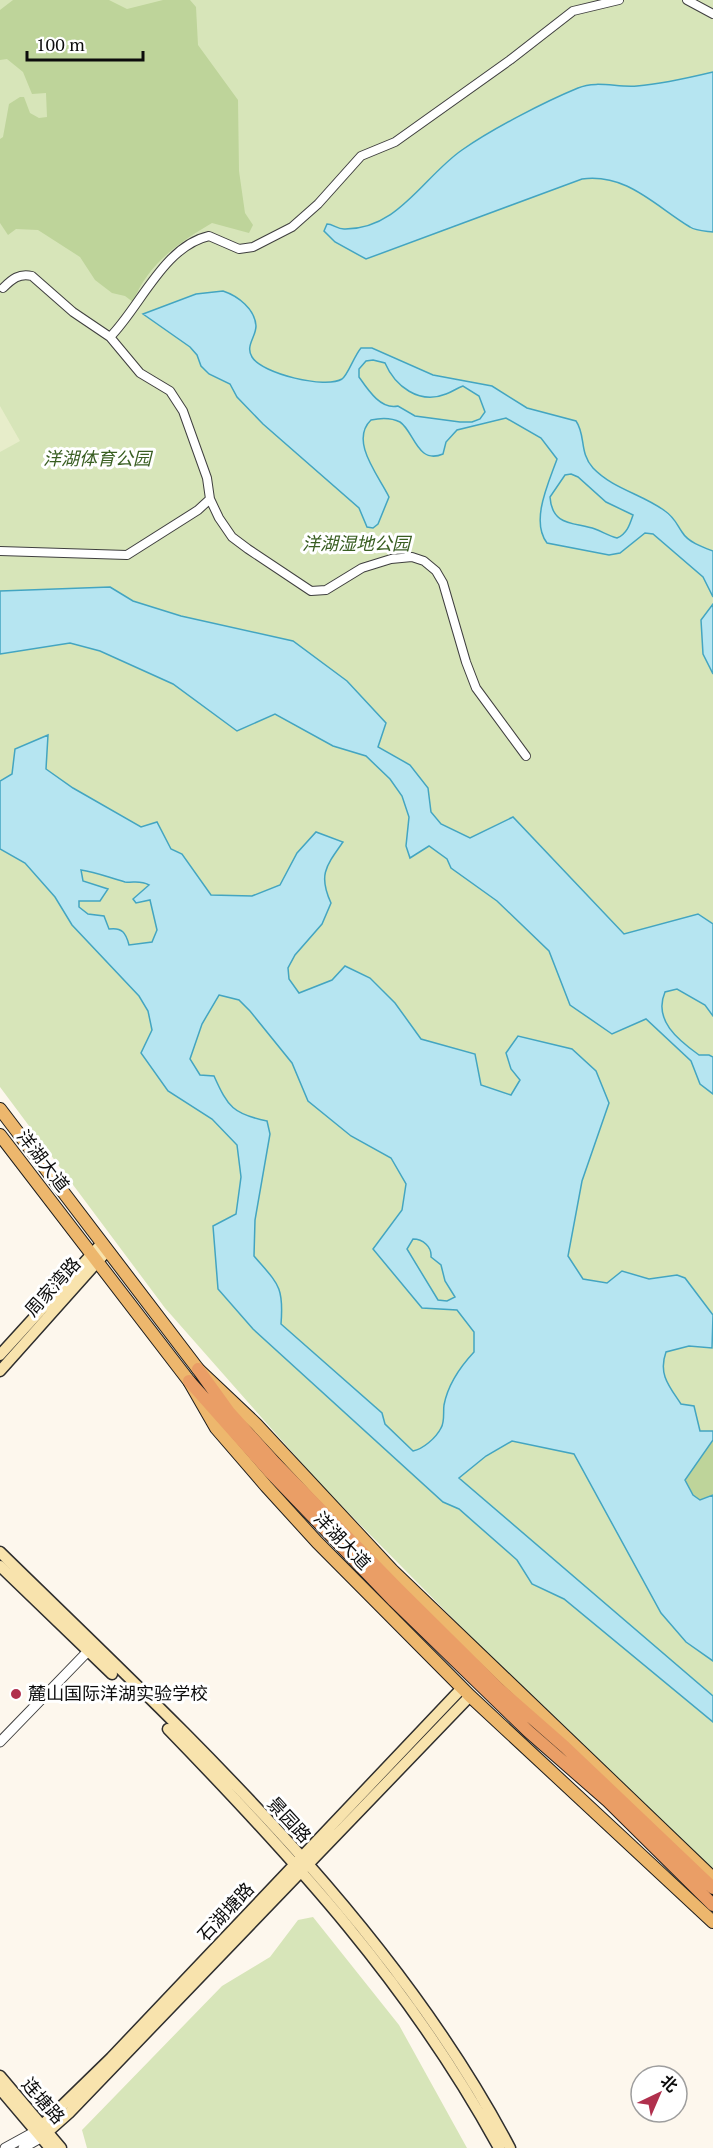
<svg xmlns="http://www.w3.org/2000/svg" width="713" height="2148" viewBox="0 0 713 2148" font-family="'PT Serif','Noto Sans SC',serif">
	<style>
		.green { fill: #d7e5b9 }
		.forest { fill: #bed49a }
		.pitch { fill: #e7edca }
		.water { fill: #b6e5f1; stroke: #43a5c1; stroke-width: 1.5; fill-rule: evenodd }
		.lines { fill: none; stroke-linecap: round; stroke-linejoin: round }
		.minor-casing { stroke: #3f3f3f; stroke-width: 10 }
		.tertiary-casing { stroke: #3f3f3f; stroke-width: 11 }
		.secondary-casing { stroke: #2e2e2e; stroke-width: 13 }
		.primary-casing { stroke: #1d1d1d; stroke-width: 14 }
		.trunk-casing { stroke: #1d1d1d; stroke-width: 14 }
		.minor { stroke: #fff; stroke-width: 8 }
		.tertiary { stroke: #fff; stroke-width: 9 }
		.secondary { stroke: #f8e3ad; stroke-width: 10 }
		.primary { stroke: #edb76d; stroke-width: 12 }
		.trunk { stroke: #ea9e66; stroke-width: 12 }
		.poi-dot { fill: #b0304d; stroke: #fff; stroke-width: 2 }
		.labels { text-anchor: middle; stroke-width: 6; stroke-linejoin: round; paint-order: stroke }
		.park-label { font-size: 18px; font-style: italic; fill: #395e22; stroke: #fff }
		.street-label { font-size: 18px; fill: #0c0c0c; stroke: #fff }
		.poi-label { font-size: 18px; fill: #0c0c0c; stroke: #fff; text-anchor: start }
	</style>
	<rect width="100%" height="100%" fill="#fdf7ed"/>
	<path class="green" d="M0,0H713V1872L486,1652L322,1486L165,1308L0,1087Z
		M313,1917L399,2025L467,2148H87L82,2130L222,1986L270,1957L298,1920Z"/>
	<path class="forest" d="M13,0H109L127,9L163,0H190L196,7L198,45L238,100L239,171L245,213L253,225L249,233L212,223C179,242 147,265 133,302L125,296L112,293L95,280L80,257L38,230L16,229L8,235L0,223V139L3,137L9,104L20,97H24L30,113L39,118L47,117L46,93L32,94L23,72L7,59L0,60V10Z
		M713,1440V1495L700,1501L693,1495L685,1480Z"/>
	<path class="pitch" d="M0,406L20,441L0,452Z"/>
	<path class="water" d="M713,72V232C706,231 696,231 690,227C655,206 627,173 582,179L366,259L335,242L324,231L327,224C333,224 337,229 344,229C398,230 423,177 462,150C492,129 544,102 578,88C597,80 618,88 637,86C662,84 688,78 713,72Z
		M223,291C238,296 255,309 256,326C256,337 245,346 252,357C262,374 326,389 342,379C348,375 354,356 361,348H372L433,375L492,386L527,408L576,421C586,435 579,453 593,468C613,489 642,494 665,511C674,517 676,523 682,532C688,542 702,547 713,551V597L703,577L653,534L645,533L620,553L609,555L547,543C530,521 549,482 557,459L541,438L506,418L457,430L446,442L443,454C417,465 414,431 400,422C392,418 380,418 371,420C349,441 379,476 389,497L378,524L373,528L367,527L359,508L263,424L237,397L230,384L209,374L201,366L197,355L190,347L143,314L196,294ZM373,360L385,363C395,386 419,405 446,394C452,392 457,388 463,386L479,396L485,412L480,419L472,422H460L415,416L398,406C381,410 368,390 359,377V369L366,361ZM571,474L578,477L606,502L633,515C630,524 627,534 617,538C609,536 603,532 595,529C575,522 552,527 550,497L565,475Z
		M110,587L133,601L181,616L293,641L347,681L386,723L378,747L410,765L428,788L431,812L441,824L470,838L513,817L624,934L698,914L713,924V1016L705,1005L677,989L665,992C653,1020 678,1040 699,1055H709L713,1057V1094L700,1084L691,1061L646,1019L612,1034L570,1005L549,951L497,901L451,868L447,859L429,846L410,858L406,846L409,817L402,796L390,779L366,756L333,746L275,714L237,731L173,684L100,651L70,643L0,654V591Z
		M713,604V674L703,654L701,620Z
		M48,735L46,769L73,788L141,827L157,822L171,849L182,854L211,895L252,896L280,885L297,853L316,832L343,842C326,866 318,875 331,903L322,924L295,955L288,968L289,979L299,993L332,980L345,966L370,978L395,1003L421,1039L475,1054L481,1085L511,1095L520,1080L511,1069L506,1053L518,1036L572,1049L596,1071L609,1103L582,1181L568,1256L583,1279L607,1283L622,1271L649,1279L677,1275L685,1278L713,1315L712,1348L689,1346L666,1352C658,1374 669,1386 681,1404L694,1406L700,1431H713V1440L685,1480L693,1495L700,1500L713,1495V1661L686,1642L661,1613L574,1454L512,1441L486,1456L459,1478L713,1696V1722L564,1599L532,1584L517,1560L459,1509L443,1502L253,1329L218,1289L213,1226L236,1214L241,1177L237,1145L212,1119L168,1091L141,1053L152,1030L148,1011L139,996L72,925L55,897L25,863L0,849V781L12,774L15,749ZM81,870C96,872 110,878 125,882C134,883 140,880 149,885L133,899L136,903L150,900L157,930L152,942L129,945C126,933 122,927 109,929L104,916L88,914L79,907V901H100L108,889L83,881ZM219,995L239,1000L250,1011L292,1063L308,1101L351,1136L391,1158L406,1184L402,1210L373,1249L422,1308L457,1310L474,1332V1352C460,1367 448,1384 444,1405C443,1411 445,1422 441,1428C436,1438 423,1449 413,1451L385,1424L382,1413L281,1324C284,1286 278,1284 254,1256L255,1220L270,1134L267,1121C233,1114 228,1107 214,1076L200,1075L190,1059L202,1024ZM413,1239C423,1239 432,1247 431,1257L441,1265L445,1281L455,1297L447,1301L438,1300L407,1249Z"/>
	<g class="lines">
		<g class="minor-casing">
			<path id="minor" d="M687,0L713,14
				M3,288C12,279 19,273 32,276L73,312L110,337L140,373L170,391L183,411L207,478L210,499L219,518L232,537L248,549L311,591L326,590L362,568L391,559L412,557L424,561L436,571L443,583L466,662L476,688L526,756
				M110,337C140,307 164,246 209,236L239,249L253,247L292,227L318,204L361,156L395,142L510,60L573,11L619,0
				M0,551L127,555L198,510L210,499"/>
		</g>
		<g class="tertiary-casing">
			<path id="tertiary" d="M0,1742L92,1647
				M5,2148L36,2131
				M23,2148L42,2137"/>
		</g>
		<g class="secondary-casing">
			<path id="secondary" d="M0,1355L101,1244
				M0,1371L107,1251
				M0,1552C184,1732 389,1918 510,2148
				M0,1566L112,1674
				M168,1729C296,1861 410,1985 499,2148
				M0,2076L61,2148
				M0,2089L50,2148
				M36,2131L111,2058L462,1688
				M42,2137L69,2113L470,1696"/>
		</g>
		<g class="primary-casing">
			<path id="primary" d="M0,1109L198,1369L256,1424L392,1570L713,1878
				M0,1135L189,1381L216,1428L266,1486L317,1542L470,1696L713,1922"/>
		</g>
		<g class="trunk-casing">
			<path id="trunk" d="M198,1369L229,1412L275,1463L398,1589L499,1689L565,1747L713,1888
				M189,1381L269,1471L394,1601L528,1731L608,1801L713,1905"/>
		</g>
		<use href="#minor" class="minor"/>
		<use href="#tertiary" class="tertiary"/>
		<use href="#secondary" class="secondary"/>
		<use href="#primary" class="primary"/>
		<use href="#trunk" class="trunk"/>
	</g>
	<circle class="poi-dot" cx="16" cy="1694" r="6"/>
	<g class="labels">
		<g class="park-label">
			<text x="97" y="465">洋湖体育公园</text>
			<text x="356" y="550">洋湖湿地公园</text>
		</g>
		<g class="street-label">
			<text transform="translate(43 1161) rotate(52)" y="6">洋湖大道</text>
			<text transform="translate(53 1287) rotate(-48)" y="6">周家湾路</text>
			<text transform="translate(342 1541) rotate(46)" y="6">洋湖大道</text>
			<text transform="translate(289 1820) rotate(47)" y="6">景园路</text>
			<text transform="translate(226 1912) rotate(-47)" y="6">石湖塘路</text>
			<text transform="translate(43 2101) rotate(49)" y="6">连塘路</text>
		</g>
		<g class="poi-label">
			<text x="28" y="1700">麓山国际洋湖实验学校</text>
		</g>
	</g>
	<g transform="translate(659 2094) rotate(44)"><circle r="28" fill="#ffffff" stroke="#9e9e9e" stroke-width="1.5"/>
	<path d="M0-4.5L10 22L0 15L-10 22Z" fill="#b0304d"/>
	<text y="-9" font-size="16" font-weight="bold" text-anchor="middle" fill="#0c0c0c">北</text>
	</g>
	<path d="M27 51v9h116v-9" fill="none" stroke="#0c0c0c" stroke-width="3"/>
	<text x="36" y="51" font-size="18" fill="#0c0c0c" stroke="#ffffff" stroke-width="4.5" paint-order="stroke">100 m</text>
</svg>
